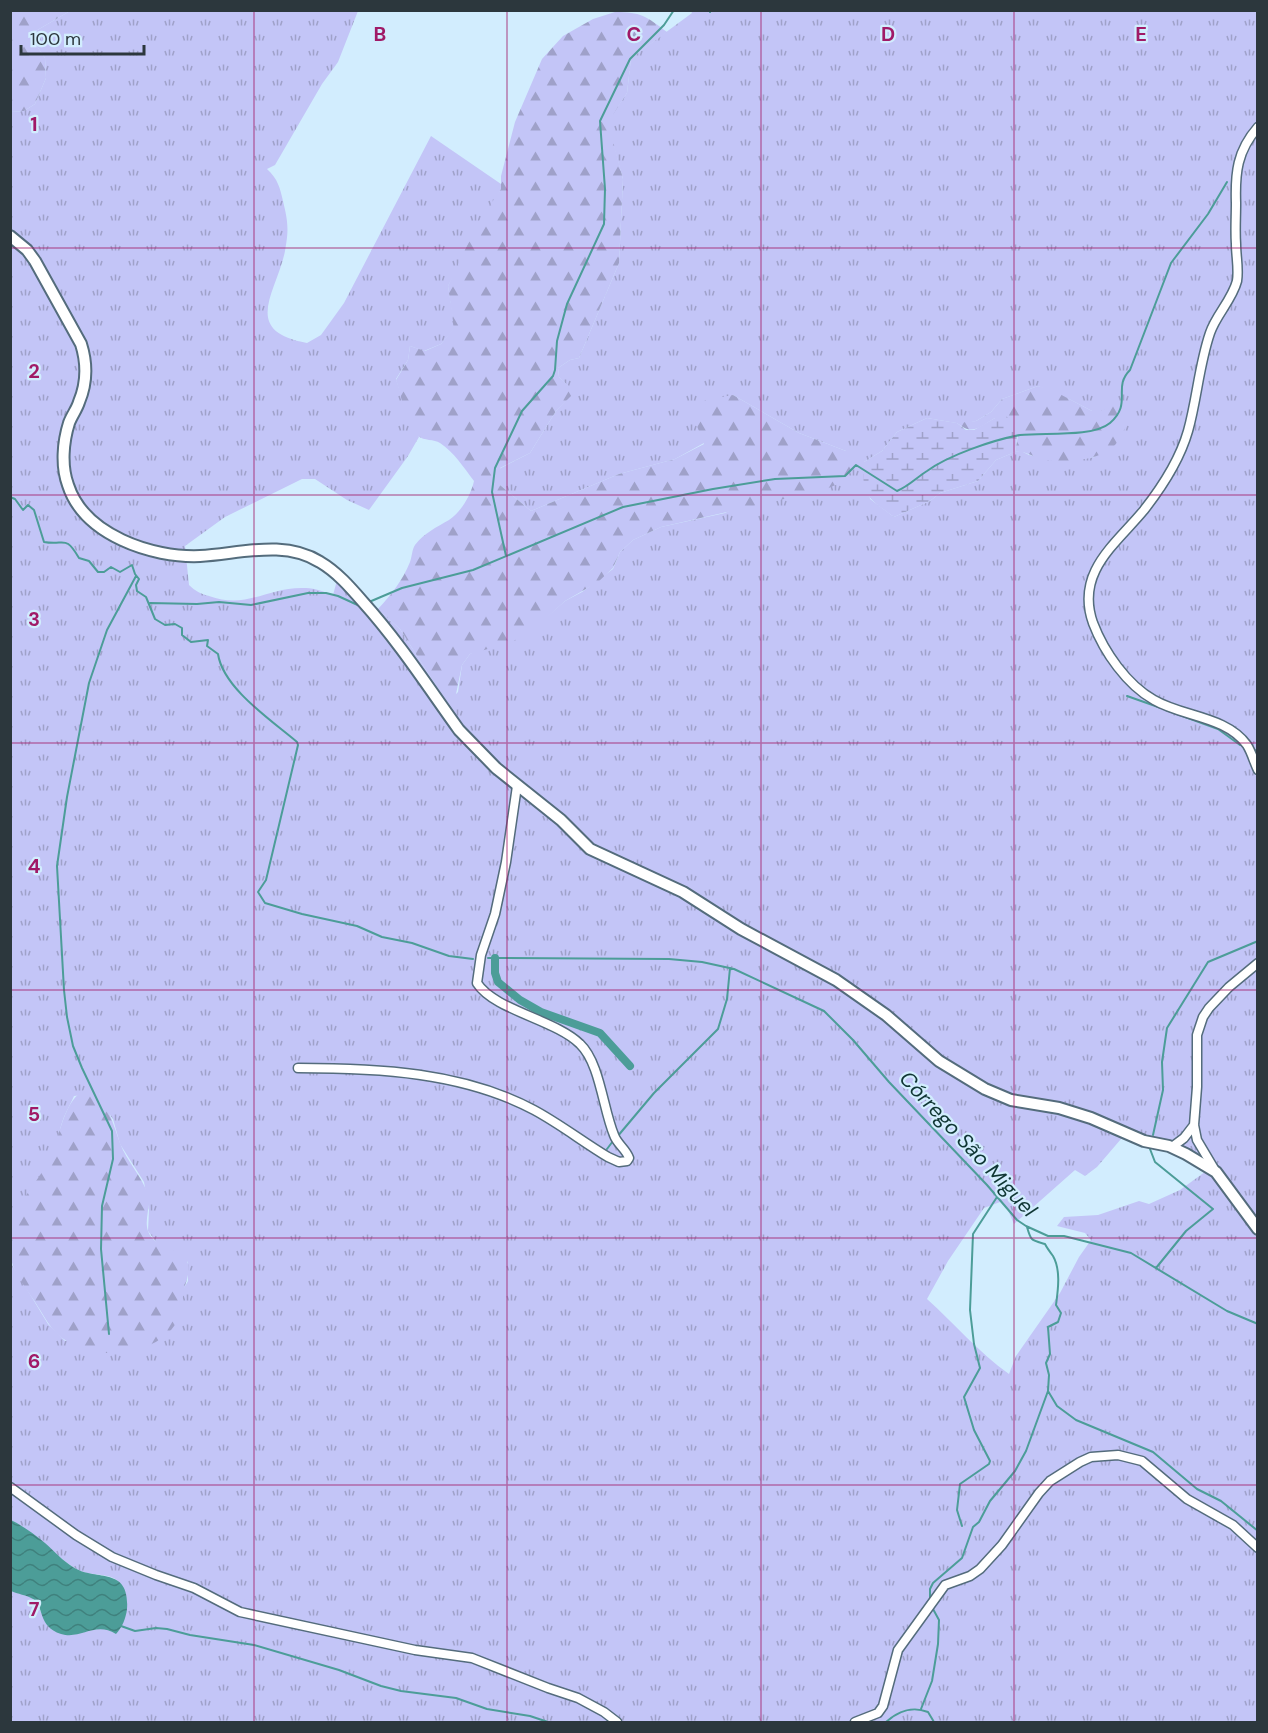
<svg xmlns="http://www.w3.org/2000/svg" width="1268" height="1733" viewBox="0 0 1268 1733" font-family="'DM Sans',sans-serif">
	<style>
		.grass { fill: url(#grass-tufts); fill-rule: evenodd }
		.forest { fill: url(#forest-firs) }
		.wetland { fill: url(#wetland-marsh) }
		.water { fill: url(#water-waves) }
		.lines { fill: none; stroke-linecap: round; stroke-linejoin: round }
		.stream { stroke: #4c9d98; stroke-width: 2 }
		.canal { stroke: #4c9d98; stroke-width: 8 }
		.minor-casing { stroke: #546c7c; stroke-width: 11 }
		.tertiary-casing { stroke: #546c7c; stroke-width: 14 }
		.minor { stroke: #fff; stroke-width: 8 }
		.tertiary { stroke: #fff; stroke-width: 10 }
		.grid { fill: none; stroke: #a01a67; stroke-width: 1.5; stroke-opacity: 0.55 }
		.labels { text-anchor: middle; stroke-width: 4.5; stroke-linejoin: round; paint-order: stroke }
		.water-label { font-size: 21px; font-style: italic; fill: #0f3634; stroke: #d2edfe }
		.grid-label { font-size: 20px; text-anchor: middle; font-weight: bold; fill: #a01a67; stroke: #d2edfe; stroke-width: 4.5; stroke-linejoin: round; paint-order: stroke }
	</style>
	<defs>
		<pattern id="grass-tufts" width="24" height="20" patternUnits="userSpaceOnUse" patternTransform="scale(1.5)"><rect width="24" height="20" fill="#c3c5f7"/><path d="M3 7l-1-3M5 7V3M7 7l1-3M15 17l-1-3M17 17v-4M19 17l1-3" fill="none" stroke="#9fa1c9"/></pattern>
		<pattern id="forest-firs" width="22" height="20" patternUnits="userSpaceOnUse" patternTransform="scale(1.5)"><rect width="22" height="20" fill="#c3c5f7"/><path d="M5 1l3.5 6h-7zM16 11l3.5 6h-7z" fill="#9fa1c9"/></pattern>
		<pattern id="wetland-marsh" width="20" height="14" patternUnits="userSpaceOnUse" patternTransform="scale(1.5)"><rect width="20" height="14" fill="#c3c5f7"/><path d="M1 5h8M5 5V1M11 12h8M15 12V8" fill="none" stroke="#9fa1c9"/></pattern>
		<pattern id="water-waves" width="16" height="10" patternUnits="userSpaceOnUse" patternTransform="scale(1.5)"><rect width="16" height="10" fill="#4c9d98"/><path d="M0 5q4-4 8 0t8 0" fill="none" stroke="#3f817d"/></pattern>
	</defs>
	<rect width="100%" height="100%" fill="#d2edfe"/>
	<path class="grass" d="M70,11H358L338,62L322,84L275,165L267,169C278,179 280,188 283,201C288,222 289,229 285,251C277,292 240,331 307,343L321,335L344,303L431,136L501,184V189L448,286L455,328L441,344L424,351L410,346L408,360L396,379L410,422L419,437L408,456L369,510L347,500L315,479H302L225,517L185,546L189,585C195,591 201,594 209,596C248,610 268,586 306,588C315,588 325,592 333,595L339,573L400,629L447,703L458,692L462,665L470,654L549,615L565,601L582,592L613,569L620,552L633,540L661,527L725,513L846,451L799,433L733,395L704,443L675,459L619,474L531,511L500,485L499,469L530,453L556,411L574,392L559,377L558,368L570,360L579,358L619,263L623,179L607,122L627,93L631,58L692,13L691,11H1257V1722H11V1591L31,1597L35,1601L49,1627L62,1634H74L103,1628L119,1631C125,1619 126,1613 125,1600C122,1564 94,1582 73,1567C50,1552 36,1533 11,1520V1263L48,1324L65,1341L184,1288L188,1281V1262L157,1243L148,1231L149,1210L144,1182L120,1144L113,1119L105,1108L99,1093L74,1096C71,1103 67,1110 64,1117C58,1132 57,1148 49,1162C37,1185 17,1204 11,1231L10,112L24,111L35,104L46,78L45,58L32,39L34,32ZM1038,386L1069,399L1092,411H1102L1095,457L1067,461L1029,455L1021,451L1015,452L996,460L978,481L940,493L930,501L894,517L870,499L864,462L882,451L897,432L927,418L962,424L976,421L991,412L1002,399ZM1127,1132L1209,1169L1180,1190L1149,1204L1139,1201L1098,1215L1064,1217L1057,1226L1085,1233L1091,1240L1079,1257L1060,1293L1016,1356L1009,1374C979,1353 954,1323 927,1299L948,1261L984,1208L1000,1202L1007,1208L1014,1224L1075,1170L1085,1176L1097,1167Z"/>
	<path class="forest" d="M10,11H70L34,32L32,39L45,58L46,78L35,104L24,111L11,112Z
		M615,12C641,12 646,16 667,32L631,58L627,93L608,122L623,179L619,263L579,358L570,360L558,368L559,377L575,392L556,411L530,453L500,468V485L531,511L619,474L675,459L704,444L695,421L705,400L733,395L799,433L846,451L852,460L854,468L840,483L824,490L661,527L633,540L620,552L613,568L598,582L565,601L530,633L509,643L470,654L462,665L455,699L447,703L400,629L378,609C391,595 403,580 410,562C412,557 412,549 415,545C424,533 437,527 449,520C461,512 471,495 474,481C464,468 454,452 440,443C434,439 424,441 418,436C407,427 401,394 396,380L408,360L410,346L425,351L441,344L454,328L448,286L477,224L501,189V176L515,122L542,59L563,36L593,19Z
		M1038,386L1052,390L1092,411H1102L1111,404L1122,413L1126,426C1123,432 1119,441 1114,446C1101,460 1063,464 1046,460C1035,458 1025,450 1015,452L1018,436L995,418C979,427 973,436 957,423L976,421L991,412L1002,399Z
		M84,1090L99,1093C109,1109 114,1126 120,1143C127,1162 142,1176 148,1195C151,1207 144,1220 148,1231C155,1251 186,1247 188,1264C190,1274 186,1281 184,1290C182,1299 182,1309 179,1317C168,1346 124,1357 97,1352C88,1351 75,1346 67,1341C51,1333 43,1313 33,1299C16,1274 5,1261 11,1228C15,1207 33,1187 44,1169C60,1146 60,1104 84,1090Z"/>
	<path class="wetland" d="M1006,416C1018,429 1018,435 1015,452L996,460L978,481L940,493L930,501L894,517C868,498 861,496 864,462L882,451L897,432L927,418L957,423L966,430H974L995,418Z"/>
	<path class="water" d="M11,1520C23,1526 34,1534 45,1543C54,1551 63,1561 73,1567C95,1582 130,1565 127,1609C126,1618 122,1628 116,1634C95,1621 81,1640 61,1634C37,1626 45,1607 33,1599C27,1595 17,1594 11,1591Z"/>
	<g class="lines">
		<path class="stream" d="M710,12L711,10
			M10,497L15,499L23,510L28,505L34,510L44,542C65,546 65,534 79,558L89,561L98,572H104L111,567L120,572L132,565L135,574L139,579L136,585L137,591L146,597L155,619L165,625L175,624L182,628V635L191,642L208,640L207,646L218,654C223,688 271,720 297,742L298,745L266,880L258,892L265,903L302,914L357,926L382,937L412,943L449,956L473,959
			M506,556L492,492L495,468L522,411L553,376L555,370L557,341L567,304L604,224L605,189L600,121L630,59L664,25L674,10
			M369,602L402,588L473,570L623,507L713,489L775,479L845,476L856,465L897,491C909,486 916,478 927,471C949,455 993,440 1020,435C1043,432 1092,438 1110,423C1133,403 1112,388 1130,370L1171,263L1208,214L1227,182
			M150,603L197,604L219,602L251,605L308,593H326L338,596L362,607
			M1127,696L1161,708
			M1166,710L1218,729L1240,745
			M1255,750L1258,752
			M488,958L669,959L702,962L734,969L824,1011L853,1040L889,1082L987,1185L1017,1220L1026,1226L1048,1236H1064L1131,1253L1227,1311L1258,1324
			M1153,1135L1163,1090L1162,1062L1167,1028L1208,962L1258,941
			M617,1137L654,1093L718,1029L727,999L730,968
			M607,1149L613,1141
			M1150,1149L1155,1162L1213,1209L1186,1231L1156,1268
			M1027,1227C1031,1241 1031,1240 1045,1244C1047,1248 1050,1252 1053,1256C1061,1270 1058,1290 1056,1305L1061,1313L1058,1322L1048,1327L1050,1354L1046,1363L1049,1375L1048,1391L1057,1406L1076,1420L1153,1452L1197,1489L1221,1501L1258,1531
			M109,1334L101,1249L102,1206L113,1159L112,1131L82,1068L73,1046L67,1017L64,990L57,866L67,797L89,683L107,630L136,576
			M962,1526L957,1510L960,1484L989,1464L990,1461L974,1430L964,1397L980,1368L974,1344L970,1310L973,1234L997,1197
			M930,1600V1589L933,1583L962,1558L973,1527L979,1522L990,1501L1015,1471L1026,1451L1048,1391
			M121,1626L135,1631L156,1628L167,1629L190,1635L254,1645L339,1670L381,1686L401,1691L456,1698L487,1709L530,1716L548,1722
			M921,1709L932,1681L938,1644L939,1620L933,1609
			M886,1722C898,1711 913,1706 928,1712L934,1722"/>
		<path class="canal" d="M495,958V973L498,982L520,1000L541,1012L600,1033L630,1066"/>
		<g class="minor-casing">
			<path id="minor" d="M1258,127C1237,151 1235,173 1236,203C1236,217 1235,231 1236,244C1236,256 1239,269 1237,281C1232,300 1216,315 1210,333C1199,365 1197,399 1188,431C1180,459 1162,487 1144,510C1116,544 1075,572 1093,623C1104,652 1127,685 1154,700C1183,717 1226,716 1247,745C1252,753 1254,762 1258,770
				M298,1068C377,1068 463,1072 534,1110C560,1124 583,1142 608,1157L619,1162L627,1161L629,1158C626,1149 617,1144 614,1135C603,1109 600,1063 580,1044C556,1020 494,1010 477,983L481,955L495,914L506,862L517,786
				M1172,1147L1184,1138L1194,1125
				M1216,1172L1197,1140L1194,1125L1197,1087V1035L1203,1017L1209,1008L1229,987L1258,963
				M10,1487L76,1535L112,1557L156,1575L194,1588L240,1612L415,1650L472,1658L548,1688L578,1698L604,1712L617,1722
				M855,1722L878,1713L883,1706L898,1650L945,1585L970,1576L980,1569L1002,1545L1039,1493L1050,1481L1080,1462L1091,1457L1118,1455L1142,1461L1187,1499L1233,1525L1258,1548"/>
		</g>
		<g class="tertiary-casing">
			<path id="tertiary" d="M10,236L27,250L35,261L81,344C87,363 87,383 79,402C77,409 72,415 69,423C63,442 61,466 68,485C84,535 152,558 200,556C239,554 284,539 320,562C337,572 350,587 363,602C399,642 428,687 459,730L496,768L561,820L590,849L683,892L741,929L836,980L886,1015L939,1061L985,1089L1011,1100L1059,1108L1091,1118L1144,1141L1169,1146L1186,1154L1216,1172L1258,1229"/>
		</g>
		<use href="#minor" class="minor"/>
		<use href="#tertiary" class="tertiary"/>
	</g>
	<path class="grid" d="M254,10V1722M507,10V1722M761,10V1722M1014,10V1722M10,248H1258M10,495H1258M10,743H1258M10,990H1258M10,1238H1258M10,1485H1258"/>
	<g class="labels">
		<g class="water-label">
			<text transform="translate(968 1144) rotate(47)" y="7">Córrego São Miguel</text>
		</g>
	</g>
	<g class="grid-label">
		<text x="380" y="41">B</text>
		<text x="634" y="41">C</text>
		<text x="888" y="41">D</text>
		<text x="1141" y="41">E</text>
		<text x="34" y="131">1</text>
		<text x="34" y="378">2</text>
		<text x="34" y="626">3</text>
		<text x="34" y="873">4</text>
		<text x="34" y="1121">5</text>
		<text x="34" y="1368">6</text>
		<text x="34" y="1616">7</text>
	</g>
	<rect width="1268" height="1733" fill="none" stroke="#2c373d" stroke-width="24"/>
	<path d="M21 45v9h123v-9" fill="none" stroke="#2c373d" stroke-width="3"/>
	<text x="30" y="45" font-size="18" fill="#2c373d" stroke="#d2edfe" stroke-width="4.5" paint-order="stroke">100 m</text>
</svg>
